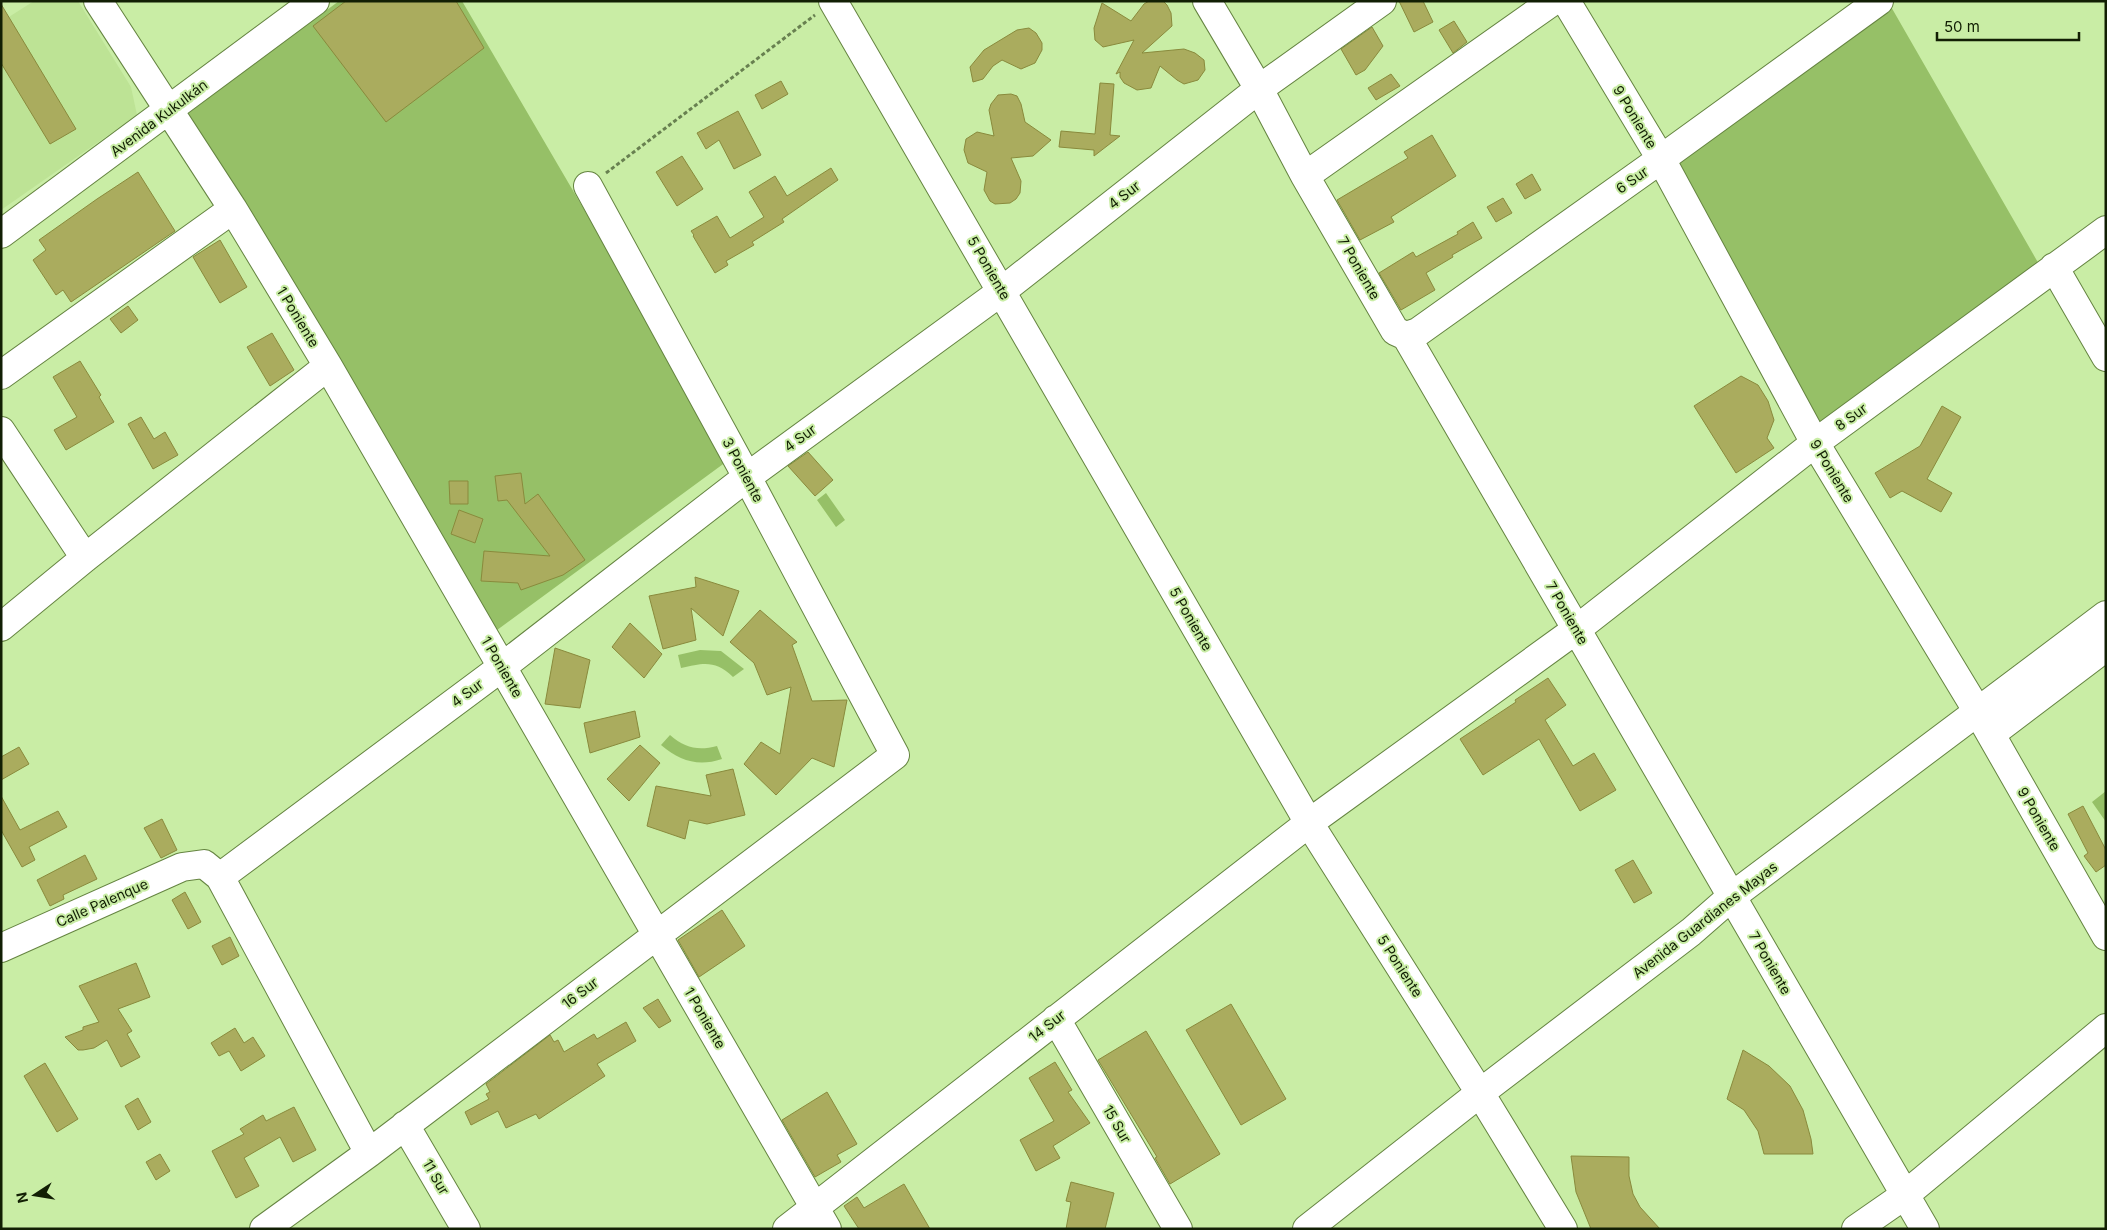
<svg xmlns="http://www.w3.org/2000/svg" width="2107" height="1230" viewBox="0 0 2107 1230" font-family="Inter,sans-serif">
	<style>
		.built { fill: #bde395 }
		.green { fill: #96c067 }
		.building { fill: #aaac5e; stroke: #898a3c }
		.lines { fill: none; stroke-linecap: round; stroke-linejoin: round }
		.minor-casing { stroke: #658441; stroke-width: 30 }
		.path { stroke: #688050; stroke-width: 3; stroke-dasharray: 4 2.5; stroke-linecap: butt }
		.minor { stroke: #fff; stroke-width: 28 }
		.labels { text-anchor: middle; stroke-width: 4; stroke-linejoin: round; paint-order: stroke }
		.street-label { font-size: 14px; fill: #121f04; stroke: #c9eda5 }
	</style>
	<rect width="100%" height="100%" fill="#c9eda5"/>
	<path class="built" d="M34,1H78L131,87L137,115L1,210V22Z"/>
	<path class="green" d="M339,1H462L730,459L493,633L186,115Z
		M1890,5L2040,266L1817,433L1669,161Z
		M826,493L845,520L836,527L817,500Z
		M700,650L721,651L744,669L733,677C715,660 704,663 681,668L678,655Z
		M670,735C685,748 698,751 717,746L722,759C698,767 680,761 661,745Z
		M2106,791V822L2092,802Z"/>
	<path class="building" d="M346,1H456L484,48L386,122L313,26Z
		M1149,1H1163L1167,5L1171,13L1172,26L1142,53L1184,49L1195,53L1204,60L1205,70L1198,80L1184,84L1177,80L1160,66L1151,88L1137,90L1124,83L1120,77V72L1116,74L1134,40L1103,47L1095,40L1094,28L1102,3L1131,21L1144,4Z
		M1399,1H1423L1433,22L1414,32Z
		M1,4L76,129L50,144L1,63Z
		M1454,21L1467,42L1453,53L1439,30Z
		M1372,27L1383,46L1365,70L1356,75L1341,49Z
		M1029,28L1036,33L1042,43V50L1035,63L1021,69L1002,60L993,66L983,79L973,82L970,67L984,50L1017,30Z
		M1391,74L1400,86L1376,100L1368,88Z
		M781,81L788,94L762,109L755,95Z
		M1100,83L1114,84L1110,135L1120,136L1094,156V150L1059,147L1061,131L1095,134Z
		M1011,94L1017,96L1021,104L1025,122L1051,140L1033,156L1011,158L1021,181L1020,193L1016,199L1010,203L995,204L990,201L984,190L987,172L968,163L964,150L966,139L977,132L994,136L989,110L991,104L998,95Z
		M738,111L761,155L734,169L719,140L706,149L697,133Z
		M1432,135L1456,176L1391,217L1394,222L1360,240L1337,200L1408,158L1404,152Z
		M682,156L703,189L677,206L656,172Z
		M831,168L838,180L782,219L784,222L752,242L754,245L726,261L728,265L715,273L693,236L694,235L691,231L717,216L730,238L764,217L749,192L775,176L787,196Z
		M138,172L175,231L71,302L63,290L56,295L33,260L46,250L39,240L97,199Z
		M1532,174L1541,190L1525,199L1516,184Z
		M1503,198L1512,213L1496,222L1487,207Z
		M1473,222L1482,238L1452,255L1453,257L1426,273L1435,290L1401,310L1379,273L1413,252L1416,257L1458,234L1457,232Z
		M220,240L247,287L220,303L193,257Z
		M128,306L138,320L121,333L110,319Z
		M272,333L294,370L270,386L247,347Z
		M80,361L101,395L99,397L114,422L66,450L54,430L77,417L53,377Z
		M1741,376L1758,385L1768,401L1774,420L1767,438L1774,448L1736,473L1694,406Z
		M1942,406L1961,417L1927,479L1952,493L1941,512L1902,491L1890,498L1875,473L1920,446Z
		M141,417L154,439L165,432L178,455L153,469L128,424Z
		M808,452L833,480L815,496L788,466Z
		M521,473L525,504L538,494L585,560L563,575L521,590L518,583L481,581L484,551L550,556L507,500L498,501L495,476Z
		M449,481H468V504H450Z
		M459,510L483,519L475,543L451,534Z
		M695,577L739,591L723,636L691,608L696,640L663,649L649,596L696,587Z
		M760,610L797,642L792,645L812,701L847,700L834,767L812,758L776,795L744,764L761,742L780,754L791,687L767,695L754,663L730,642Z
		M630,623L662,654L644,678L612,647Z
		M555,648L590,660L580,708L545,704Z
		M1548,678L1566,705L1545,720L1573,766L1594,753L1616,790L1580,811L1539,739L1483,775L1460,739L1516,702L1515,700Z
		M635,711L640,737L590,753L584,723Z
		M640,745L660,763L629,801L607,779Z
		M19,747L29,764L1,780V757Z
		M733,769L745,815L707,824L689,820L685,839L647,826L656,786L711,796L706,775Z
		M1,796L20,830L58,811L67,827L29,847L35,860L22,867L1,830Z
		M2083,806L2106,850V865L2096,872L2084,856L2088,853L2068,814Z
		M162,819L177,850L161,858L144,828Z
		M85,855L97,879L63,895L64,899L50,906L37,880Z
		M1633,860L1652,893L1634,903L1615,870Z
		M185,892L201,922L188,929L172,900Z
		M722,910L745,946L699,977L678,940Z
		M230,937L239,956L222,965L212,946Z
		M136,963L150,997L118,1009L132,1031L127,1034L140,1057L121,1067L107,1040L94,1048L83,1050H78L65,1037L83,1030V1027L99,1022L79,986Z
		M658,999L671,1021L659,1028L643,1008Z
		M1231,1004L1286,1099L1241,1125L1186,1030Z
		M626,1022L636,1041L597,1064L605,1076L539,1119L536,1114L506,1128L498,1111L471,1125L465,1112L489,1099L486,1094L490,1092L486,1084L550,1035L554,1042L558,1040L564,1052L594,1034L597,1039Z
		M235,1028L244,1043L253,1037L265,1056L241,1071L229,1051L219,1056L211,1043Z
		M1146,1031L1220,1154L1170,1184L1155,1158L1157,1157L1098,1060Z
		M1743,1050L1769,1066L1790,1086L1803,1110L1811,1139L1813,1154H1764L1758,1131L1744,1110L1727,1099Z
		M1055,1062L1072,1090L1068,1092L1090,1123L1053,1146L1060,1158L1036,1171L1020,1140L1054,1121L1029,1078Z
		M45,1063L78,1119L57,1132L24,1076Z
		M827,1092L857,1144L837,1155L841,1162L815,1177L782,1120Z
		M138,1098L151,1122L138,1130L125,1106Z
		M294,1107L316,1150L293,1162L280,1137L244,1158L259,1186L236,1198L212,1151L244,1134L240,1129L263,1115L266,1121Z
		M160,1154L170,1171L156,1180L146,1162Z
		M1571,1156L1629,1157V1176L1633,1194L1640,1207L1660,1229H1591L1576,1192Z
		M1071,1182L1114,1193L1105,1229H1066L1071,1202L1066,1201Z
		M904,1184L930,1229H859L844,1206L857,1197L864,1208Z"/>
	<g class="lines">
		<g class="minor-casing">
			<path id="minor" d="M98,1L233,209L328,366L827,1229
				M833,1L1309,823L1480,1093L1563,1229
				M1207,1L1259,89L1305,176L1395,331L1406,336L1925,1229
				M1566,1L1661,159L1815,443L1978,712L2106,936
				M1305,176L1553,1
				M1,234L315,1
				M2054,267L2106,357
				M1406,336L1418,332L1661,159L1879,1
				M1,375L233,209
				M1,431L85,558
				M1,627L85,558L328,366
				M1991,734L2106,647
				M220,877L502,667L747,477L1002,291L1259,89L1382,1
				M1,948L182,867L204,864L220,877L369,1153
				M1056,1019L1178,1229
				M405,1125L466,1229
				M264,1229L369,1153L895,755L747,477L588,186
				M787,1229L1309,823L1577,629L1815,443L2106,230
				M1307,1229L1480,1093L1691,932L1731,897L2106,615
				M1856,1229L1905,1195L2106,1028"/>
		</g>
		<path class="path" d="M606,173L815,15"/>
		<use href="#minor" class="minor"/>
	</g>
	<g class="labels">
		<g class="street-label">
			<text transform="translate(1635 117) rotate(59)" y="5">9 Poniente</text>
			<text transform="translate(159 118) rotate(-37)" y="5">Avenida Kukulkán</text>
			<text transform="translate(1632 180) rotate(-35)" y="5">6 Sur</text>
			<text transform="translate(1124 195) rotate(-38)" y="5">4 Sur</text>
			<text transform="translate(989 268) rotate(60)" y="5">5 Poniente</text>
			<text transform="translate(1359 268) rotate(60)" y="5">7 Poniente</text>
			<text transform="translate(298 317) rotate(59)" y="5">1 Poniente</text>
			<text transform="translate(1851 417) rotate(-36)" y="5">8 Sur</text>
			<text transform="translate(800 438) rotate(-36)" y="5">4 Sur</text>
			<text transform="translate(743 470) rotate(62)" y="5">3 Poniente</text>
			<text transform="translate(1832 471) rotate(59)" y="5">9 Poniente</text>
			<text transform="translate(1567 613) rotate(60)" y="5">7 Poniente</text>
			<text transform="translate(1191 619) rotate(60)" y="5">5 Poniente</text>
			<text transform="translate(502 667) rotate(60)" y="5">1 Poniente</text>
			<text transform="translate(467 693) rotate(-37)" y="5">4 Sur</text>
			<text transform="translate(2039 819) rotate(60)" y="5">9 Poniente</text>
			<text transform="translate(102 903) rotate(-24)" y="5">Calle Palenque</text>
			<text transform="translate(1705 920) rotate(-38)" y="5">Avenida Guardianes Mayas</text>
			<text transform="translate(1770 963) rotate(60)" y="5">7 Poniente</text>
			<text transform="translate(1400 966) rotate(57)" y="5">5 Poniente</text>
			<text transform="translate(580 993) rotate(-37)" y="5">16 Sur</text>
			<text transform="translate(705 1018) rotate(60)" y="5">1 Poniente</text>
			<text transform="translate(1047 1026) rotate(-38)" y="5">14 Sur</text>
			<text transform="translate(1117 1124) rotate(60)" y="5">15 Sur</text>
			<text transform="translate(436 1177) rotate(60)" y="5">11 Sur</text>
		</g>
	</g>
	<rect width="2107" height="1230" fill="none" stroke="#121f04" stroke-width="5"/>
	<g transform="translate(35 1195) rotate(258)" stroke="#c9eda5" stroke-width="4" paint-order="stroke">
	<path d="M0-4L9 19L0 12L-9 19Z" fill="#121f04"/>
	<text y="-8" font-size="14" font-weight="bold" text-anchor="middle" fill="#121f04">N</text>
	</g>
	<path d="M1937 32v8h142v-8" fill="none" stroke="#121f04" stroke-width="2.5"/>
	<text x="1944" y="32" font-size="15" fill="#121f04" stroke="#c9eda5" stroke-width="4" paint-order="stroke">50 m</text>
</svg>
